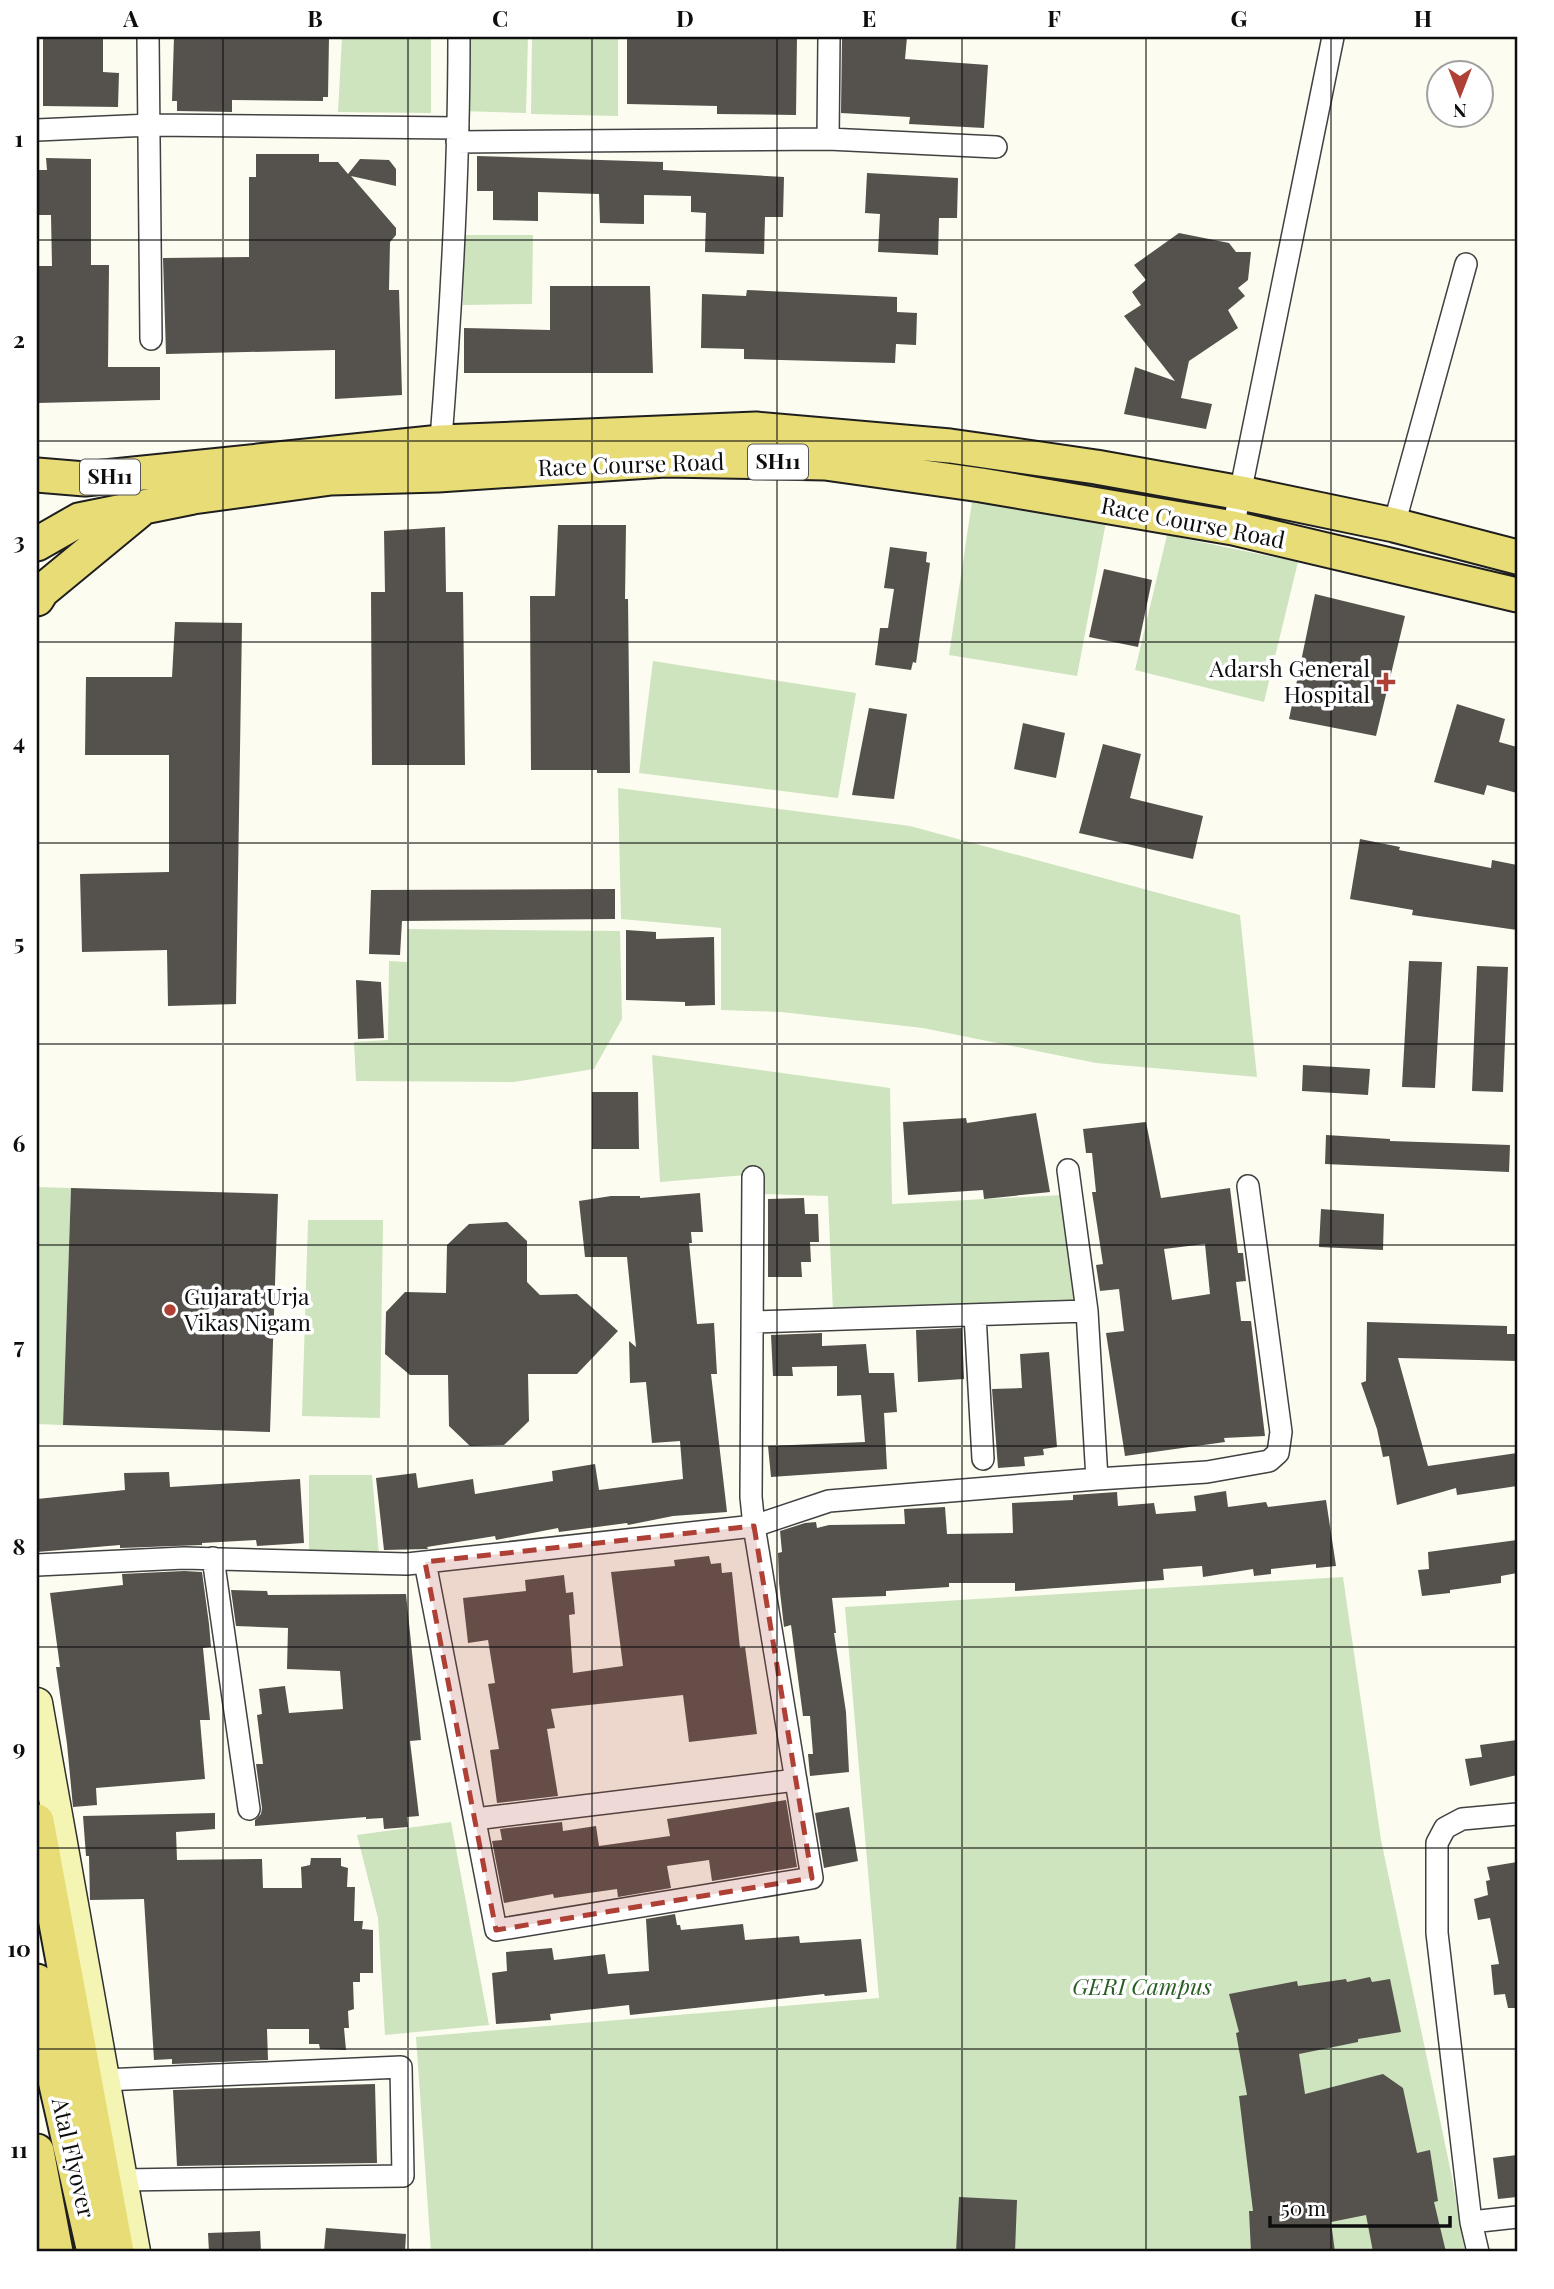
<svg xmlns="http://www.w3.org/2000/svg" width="1554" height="2289" viewBox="0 0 1554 2289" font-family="'Playfair Display',serif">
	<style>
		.green { fill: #cde4be }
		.building { fill: #55514c; fill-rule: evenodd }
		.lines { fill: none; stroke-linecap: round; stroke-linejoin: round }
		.street-casing { stroke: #414141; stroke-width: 24 }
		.secondary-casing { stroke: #303030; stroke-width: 33 }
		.primary-casing { stroke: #1f1f1f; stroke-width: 37 }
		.street { stroke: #fff; stroke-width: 21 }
		.secondary { stroke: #f4f5b3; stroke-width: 30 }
		.primary { stroke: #e8dc76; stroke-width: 33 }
		.marked { fill: #ae4036; fill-opacity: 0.2; stroke: #ae4036; stroke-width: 5; stroke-dasharray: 14 9; stroke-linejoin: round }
		.grid { fill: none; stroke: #0e0e0e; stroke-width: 2; stroke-opacity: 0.55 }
		.poi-dot { fill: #ae4036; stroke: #fff; stroke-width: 2.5 }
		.labels { text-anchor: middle; stroke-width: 7; stroke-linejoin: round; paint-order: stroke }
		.shield { fill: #fff; stroke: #565656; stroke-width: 2 }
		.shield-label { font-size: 21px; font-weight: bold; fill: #0e0e0e }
		.street-label { font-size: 23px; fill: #0e0e0e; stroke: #fff }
		.poi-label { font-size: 23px; fill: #0e0e0e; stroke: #fff; text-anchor: end }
		.park-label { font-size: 23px; font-style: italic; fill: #2a5e26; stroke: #fff }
		.neatline { fill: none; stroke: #0e0e0e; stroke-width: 2.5 }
		.grid-label { font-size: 23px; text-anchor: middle; font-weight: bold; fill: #0e0e0e }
	</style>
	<rect width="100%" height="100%" fill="#fdfcf1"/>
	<path class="green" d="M342,37H431V113L338,112Z
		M462,37H528L526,113L462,111Z
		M532,37H618V116L531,114Z
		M464,235H533L532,304L463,305Z
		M973,495L1106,522L1077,676L949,655Z
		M1167,535L1298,562L1264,702L1135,670Z
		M653,661L856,693L838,798L639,773Z
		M618,788L910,826L1240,915L1257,1077L1096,1063L923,1028L781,1012L721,1010V928L621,919Z
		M408,929L620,931L622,1019L594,1069L514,1082L356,1081L354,1042L388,1040L389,961L407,962Z
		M652,1055L890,1088L892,1204L1063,1195L1076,1303L833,1312L828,1196L761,1194L758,1174L660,1182Z
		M37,1187L71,1188L63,1425L37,1424Z
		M308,1220H383L380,1418L302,1416Z
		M309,1475H372L379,1555L309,1550Z
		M1343,1577L1381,1840L1452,2177L1465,2252H431L416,2037L879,1998L845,1607Z
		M451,1822L489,2025L385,2035L378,1918L357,1835Z"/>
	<path class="building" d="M43,37H103V72L119,73L118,107L43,106Z
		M174,37H329L328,97H323V101L232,100V112L177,111V101H172Z
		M627,37H797L796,115L717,114V106L627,104Z
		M842,37H907L905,59L988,65L984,128L909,124L910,117L841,113Z
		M256,154H319V162H338L348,174L360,159L389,160L396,169V186L351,176L396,228V235L390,242L389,290H399L402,395L335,399V350L166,354L163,258L249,257V177H256Z
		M477,156L663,162V170L784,177L783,217H765L764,254L705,252L706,213L691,212V196L644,195V224L600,223L599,194L538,192V221L493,220V191H477Z
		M46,158L91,159V265H109L108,367H160V400L37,403V266H52L51,215H37V170H47Z
		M867,173L958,178L957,218H939L938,255L878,252L880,214L865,213Z
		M1179,233L1229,243L1236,252H1251L1248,280L1238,288L1245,296L1228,310L1238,328L1189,361L1181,398L1212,404L1206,429L1124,414L1135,367L1175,381L1124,316L1141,305L1132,292L1146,280L1134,265Z
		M550,286H650L653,373H464V328L550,330Z
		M747,290L897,297V312L917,313L916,345L896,344L895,363L744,359V349L701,348L702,294L746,296Z
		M558,525H626L625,599H628L630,773H597V770H531L530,596H555Z
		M445,527L446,592H463L465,765H372L371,592H385L384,531Z
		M890,547L927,552L926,562L930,563L916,663L913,662L911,670L875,665L880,628H888L894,589L884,588Z
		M1104,569L1152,580L1138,647L1089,637Z
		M1315,594L1405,616L1376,736L1289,719Z
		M175,622L242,623L236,1004L168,1006L167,950L82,952L80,874L169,872V755H85L86,677H172Z
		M1457,704L1505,719L1499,742L1517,747V793L1487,785L1484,795L1434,782Z
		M869,708L907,714L894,799L852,795Z
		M1023,723L1065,733L1056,778L1014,769Z
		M1103,744L1141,754L1130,798L1203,816L1193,859L1079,833Z
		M1360,839L1400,847L1399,850L1491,868L1492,860L1517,865V930L1412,915L1413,910L1350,899Z
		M615,889V919L402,921L400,955L369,954L371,890Z
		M626,930L656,932V939L714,937L715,1005L685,1006V1002L626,1000Z
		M1409,961L1442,962L1435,1088L1402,1087Z
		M1477,966L1508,967L1503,1092L1472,1091Z
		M356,980L381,982L384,1038L358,1039Z
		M1303,1065L1370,1069L1368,1095L1302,1091Z
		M592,1092H638L639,1149H592Z
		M1036,1113L1050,1192L984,1199L983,1190L908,1195L903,1122L966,1118L967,1123Z
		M1146,1122L1161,1198L1230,1188L1238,1253H1243L1246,1281L1236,1282L1241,1321H1251L1265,1436L1224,1438L1225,1442L1125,1456L1106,1333L1124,1331L1119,1289L1100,1291L1096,1265L1103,1264L1092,1192H1096L1092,1153H1086L1083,1129ZM1205,1244L1210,1294L1172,1300L1164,1249Z
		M1326,1135L1390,1139V1141L1510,1145L1509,1172L1325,1164Z
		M71,1188L278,1194L270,1432L63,1425Z
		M700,1193L703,1232H691L692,1243H689L697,1324L714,1323L717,1374H711L727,1512L673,1516L628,1525L627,1523L559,1532L558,1528L496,1540L495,1536L427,1547L428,1549L384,1550L376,1478L416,1473L418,1488L473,1479L475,1494L553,1481L552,1471L595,1464L599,1490L683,1479L680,1441L652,1443L646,1382L630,1383L629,1341L636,1347L627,1257H585L579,1201L611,1196H640V1198Z
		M804,1198L805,1214H818L819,1242H810L811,1262H801L802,1277H768V1199Z
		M1321,1209L1384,1214L1383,1250L1319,1247Z
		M507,1222L527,1241V1282L540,1295L577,1294L618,1331L577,1374H528L529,1421L504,1445L470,1446L449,1426L448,1375H410L385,1354L386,1312L405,1292L446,1293L447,1245L469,1224Z
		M1367,1322L1507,1326V1334H1517V1361L1398,1358L1428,1466L1517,1453V1486L1457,1495L1456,1488L1397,1505L1389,1456L1383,1457L1377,1429L1361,1383L1366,1381Z
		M962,1328L964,1379L918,1382L916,1330Z
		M822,1333V1346L866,1344L869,1373H894L897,1412L884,1413L887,1469L771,1477L768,1446L865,1442L861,1395L837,1396V1366L792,1367L793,1376H773L771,1335Z
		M1049,1352L1057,1447L1043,1449L1044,1455L1024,1457L1025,1466L998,1468L992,1389L1022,1388L1020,1354Z
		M169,1472L170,1487L300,1479L304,1543L257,1546L256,1540L202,1543V1545L120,1548V1545L37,1552V1499L125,1490L124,1473Z
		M1226,1491L1228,1507L1266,1502L1268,1507L1326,1500L1336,1566L1316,1568V1564L1271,1569V1574L1254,1576L1253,1569L1203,1577L1202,1566L1163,1569L1164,1580L1015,1591V1583H949V1587L886,1591V1596L832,1598L836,1633H834L846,1712L849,1772L810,1776L808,1754H813L810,1716H803L791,1625L784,1627L779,1583L778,1553L782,1552L780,1531L805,1523L816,1522L817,1528L829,1525L905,1524L904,1509L945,1507L947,1534L1013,1533L1012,1503L1073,1500V1495L1117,1492L1118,1506L1154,1503L1156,1514L1196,1511L1194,1496Z
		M1517,1540V1573L1501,1576V1583L1450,1590V1593L1422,1596L1418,1570L1429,1569L1428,1552Z
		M709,1556L711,1564L721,1563L722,1573L732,1572L740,1648L745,1647L757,1734L689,1742L683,1695L551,1709L555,1728L547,1729L558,1796L497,1803L490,1750L499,1749L488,1684L495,1683L488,1640L468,1643L463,1598L526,1591L525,1580L564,1575L566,1593L573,1592L575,1614L569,1615L573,1673L623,1666L611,1572L675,1566L674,1560Z
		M184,1571L202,1572L209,1624L211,1647L203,1648L210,1720H200L205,1779L96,1788L97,1805L73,1807L67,1744L56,1667H60L50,1593L123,1585L122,1574Z
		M231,1590L267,1591L268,1595L406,1594L421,1740L410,1741L419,1816L407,1817L408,1827L384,1829L383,1818L366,1819V1817L255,1826V1820L261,1814L262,1808L256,1764H263L257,1715L262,1714L259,1689L285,1686L289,1713L343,1709L340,1671L287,1669L288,1628L236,1626Z
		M1517,1740V1775L1470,1786L1465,1759L1482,1757L1480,1745Z
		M786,1800L797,1867L712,1881L709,1860L667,1866L671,1888L618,1897L617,1889L554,1898L553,1894L504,1903L492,1841L502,1840L500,1829L562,1822L563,1831L596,1826L599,1846L670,1836L667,1819Z
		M849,1807L858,1861L824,1868L815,1813Z
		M215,1813V1829L176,1832L177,1860L262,1859L263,1888H302L301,1867L310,1865L311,1858H341V1866L348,1868L347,1887H355L354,1921H363L362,1929L373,1930V1973H360V1982H353L354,2009L348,2011L349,2028H344L346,2050L320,2049L319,2044H309V2029H267L268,2060L172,2064V2059L154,2060L144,1899L90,1900L89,1856H86L83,1816Z
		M1517,1862V2008H1508L1505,1994L1494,1995L1491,1965L1499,1964L1490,1918L1478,1920L1474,1899L1488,1895L1486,1881L1490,1880L1487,1867Z
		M675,1914L677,1925H680L681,1930L743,1924L745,1940L799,1936L800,1943L861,1939L867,1992L825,1996L824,1994L630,2015L629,2005L550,2014L551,2020L496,2024L492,1973L507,1971L506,1952L552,1948L554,1960L605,1954L608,1974L649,1971L646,1919Z
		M1370,1977L1372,1982L1390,1979L1401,2032L1358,2039V2042L1299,2054L1305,2094L1383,2074L1403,2088L1417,2153L1430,2150L1438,2201L1434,2202L1446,2252H1373L1366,2215L1331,2222L1335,2252H1251L1249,2211H1253L1239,2096L1247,2095L1236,2033L1239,2032L1229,1994L1297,1981L1298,1986L1346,1979L1347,1982Z
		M375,2084L377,2163L177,2166L173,2090Z
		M1517,2155V2197L1498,2199L1493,2158Z
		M959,2197L1017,2200L1015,2252H956Z
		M326,2228L406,2234L405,2252H324Z
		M260,2231L261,2252H209L208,2233Z"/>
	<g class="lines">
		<g class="street-casing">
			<path id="street" d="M148,37L151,339
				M37,130L150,125L458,128
				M828,139L829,37
				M457,142L828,139L996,147
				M440,452C451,314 459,175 459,37
				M1394,525L1466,264
				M1233,528L1333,37
				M1068,1170L1087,1311L1097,1479
				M975,1315L983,1459
				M753,1322L1087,1311
				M213,1558L249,1809
				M425,1562L496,1930L812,1878L754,1526L751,1497L753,1177
				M37,1565L184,1558L407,1564L754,1526L829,1501L1097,1479L1207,1472L1269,1461L1278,1453L1281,1432L1248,1186
				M475,1819L796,1780
				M104,2080L401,2067L403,2176L122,2180
				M1471,2222L1517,2217
				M1478,2252L1471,2222L1437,1933V1843L1445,1828L1462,1819L1517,1814"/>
		</g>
		<g class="secondary-casing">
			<path id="secondary" d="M37,1703L135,2252"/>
		</g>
		<g class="primary-casing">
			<path id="primary" d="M37,475L85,479L441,442L756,429L950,446L1096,467L1241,493L1394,525L1517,557
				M37,544L79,520L193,497L331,478L438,475L665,460L825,463L981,485L1233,528L1517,595
				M37,599L42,591L139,511
				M37,1821L117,2252
				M37,1981L52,2067L94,2252
				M37,2151L56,2252"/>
		</g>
		<use href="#street" class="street"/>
		<use href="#secondary" class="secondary"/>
		<use href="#primary" class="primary"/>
	</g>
	<path class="marked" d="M754,1526L812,1878L496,1930L425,1562Z"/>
	<path class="grid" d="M223,37V2252M408,37V2252M592,37V2252M777,37V2252M962,37V2252M1146,37V2252M1331,37V2252M37,240H1517M37,441H1517M37,642H1517M37,843H1517M37,1044H1517M37,1245H1517M37,1446H1517M37,1647H1517M37,1848H1517M37,2049H1517"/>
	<g class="poi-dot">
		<path d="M1382.5 671.5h7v7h7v7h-7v7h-7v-7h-7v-7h7z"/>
		<circle cx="170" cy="1310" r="7"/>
	</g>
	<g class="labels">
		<g class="shield">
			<rect x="748" y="444.5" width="60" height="35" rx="5"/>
			<rect x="80" y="459.5" width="60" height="35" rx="5"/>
		</g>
		<g class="shield-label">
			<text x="778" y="469">SH11</text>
			<text x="110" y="484">SH11</text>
		</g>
		<g class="street-label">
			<text transform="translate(631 465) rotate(-2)" y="8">Race Course Road</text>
			<text transform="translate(1193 523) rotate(11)" y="8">Race Course Road</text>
			<text transform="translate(73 2158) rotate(77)" y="8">Atal Flyover</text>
		</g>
		<g class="poi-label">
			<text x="1370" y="677">Adarsh General<tspan x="1370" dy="26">Hospital</tspan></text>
			<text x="184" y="1305" text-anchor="start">Gujarat Urja<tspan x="184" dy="26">Vikas Nigam</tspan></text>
		</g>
		<g class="park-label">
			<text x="1142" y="1995">GERI Campus</text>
		</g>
	</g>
	<rect width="1554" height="2289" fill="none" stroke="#ffffff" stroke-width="77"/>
	<g transform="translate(1460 94) rotate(180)"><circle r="33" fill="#ffffff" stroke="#9f9f9f" stroke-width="2"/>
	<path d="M0-5L12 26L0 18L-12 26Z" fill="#ae4036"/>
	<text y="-10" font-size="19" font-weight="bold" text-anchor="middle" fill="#0e0e0e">N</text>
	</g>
	<path d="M1270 2216v10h180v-10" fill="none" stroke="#0e0e0e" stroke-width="3.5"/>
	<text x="1281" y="2216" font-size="21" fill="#0e0e0e" stroke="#ffffff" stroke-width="5" paint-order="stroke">50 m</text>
	<rect x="38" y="38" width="1478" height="2212" class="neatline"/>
	<g class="grid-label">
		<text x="131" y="27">A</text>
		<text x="315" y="27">B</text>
		<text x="500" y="27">C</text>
		<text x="685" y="27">D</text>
		<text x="869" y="27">E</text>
		<text x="1054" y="27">F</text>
		<text x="1239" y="27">G</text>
		<text x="1423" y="27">H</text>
		<text x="19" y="147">1</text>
		<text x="19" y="348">2</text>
		<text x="19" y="549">3</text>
		<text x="19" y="750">4</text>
		<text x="19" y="951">5</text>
		<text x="19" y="1152">6</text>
		<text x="19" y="1354">7</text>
		<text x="19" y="1555">8</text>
		<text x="19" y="1756">9</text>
		<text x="19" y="1957">10</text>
		<text x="19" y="2158">11</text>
	</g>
</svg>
